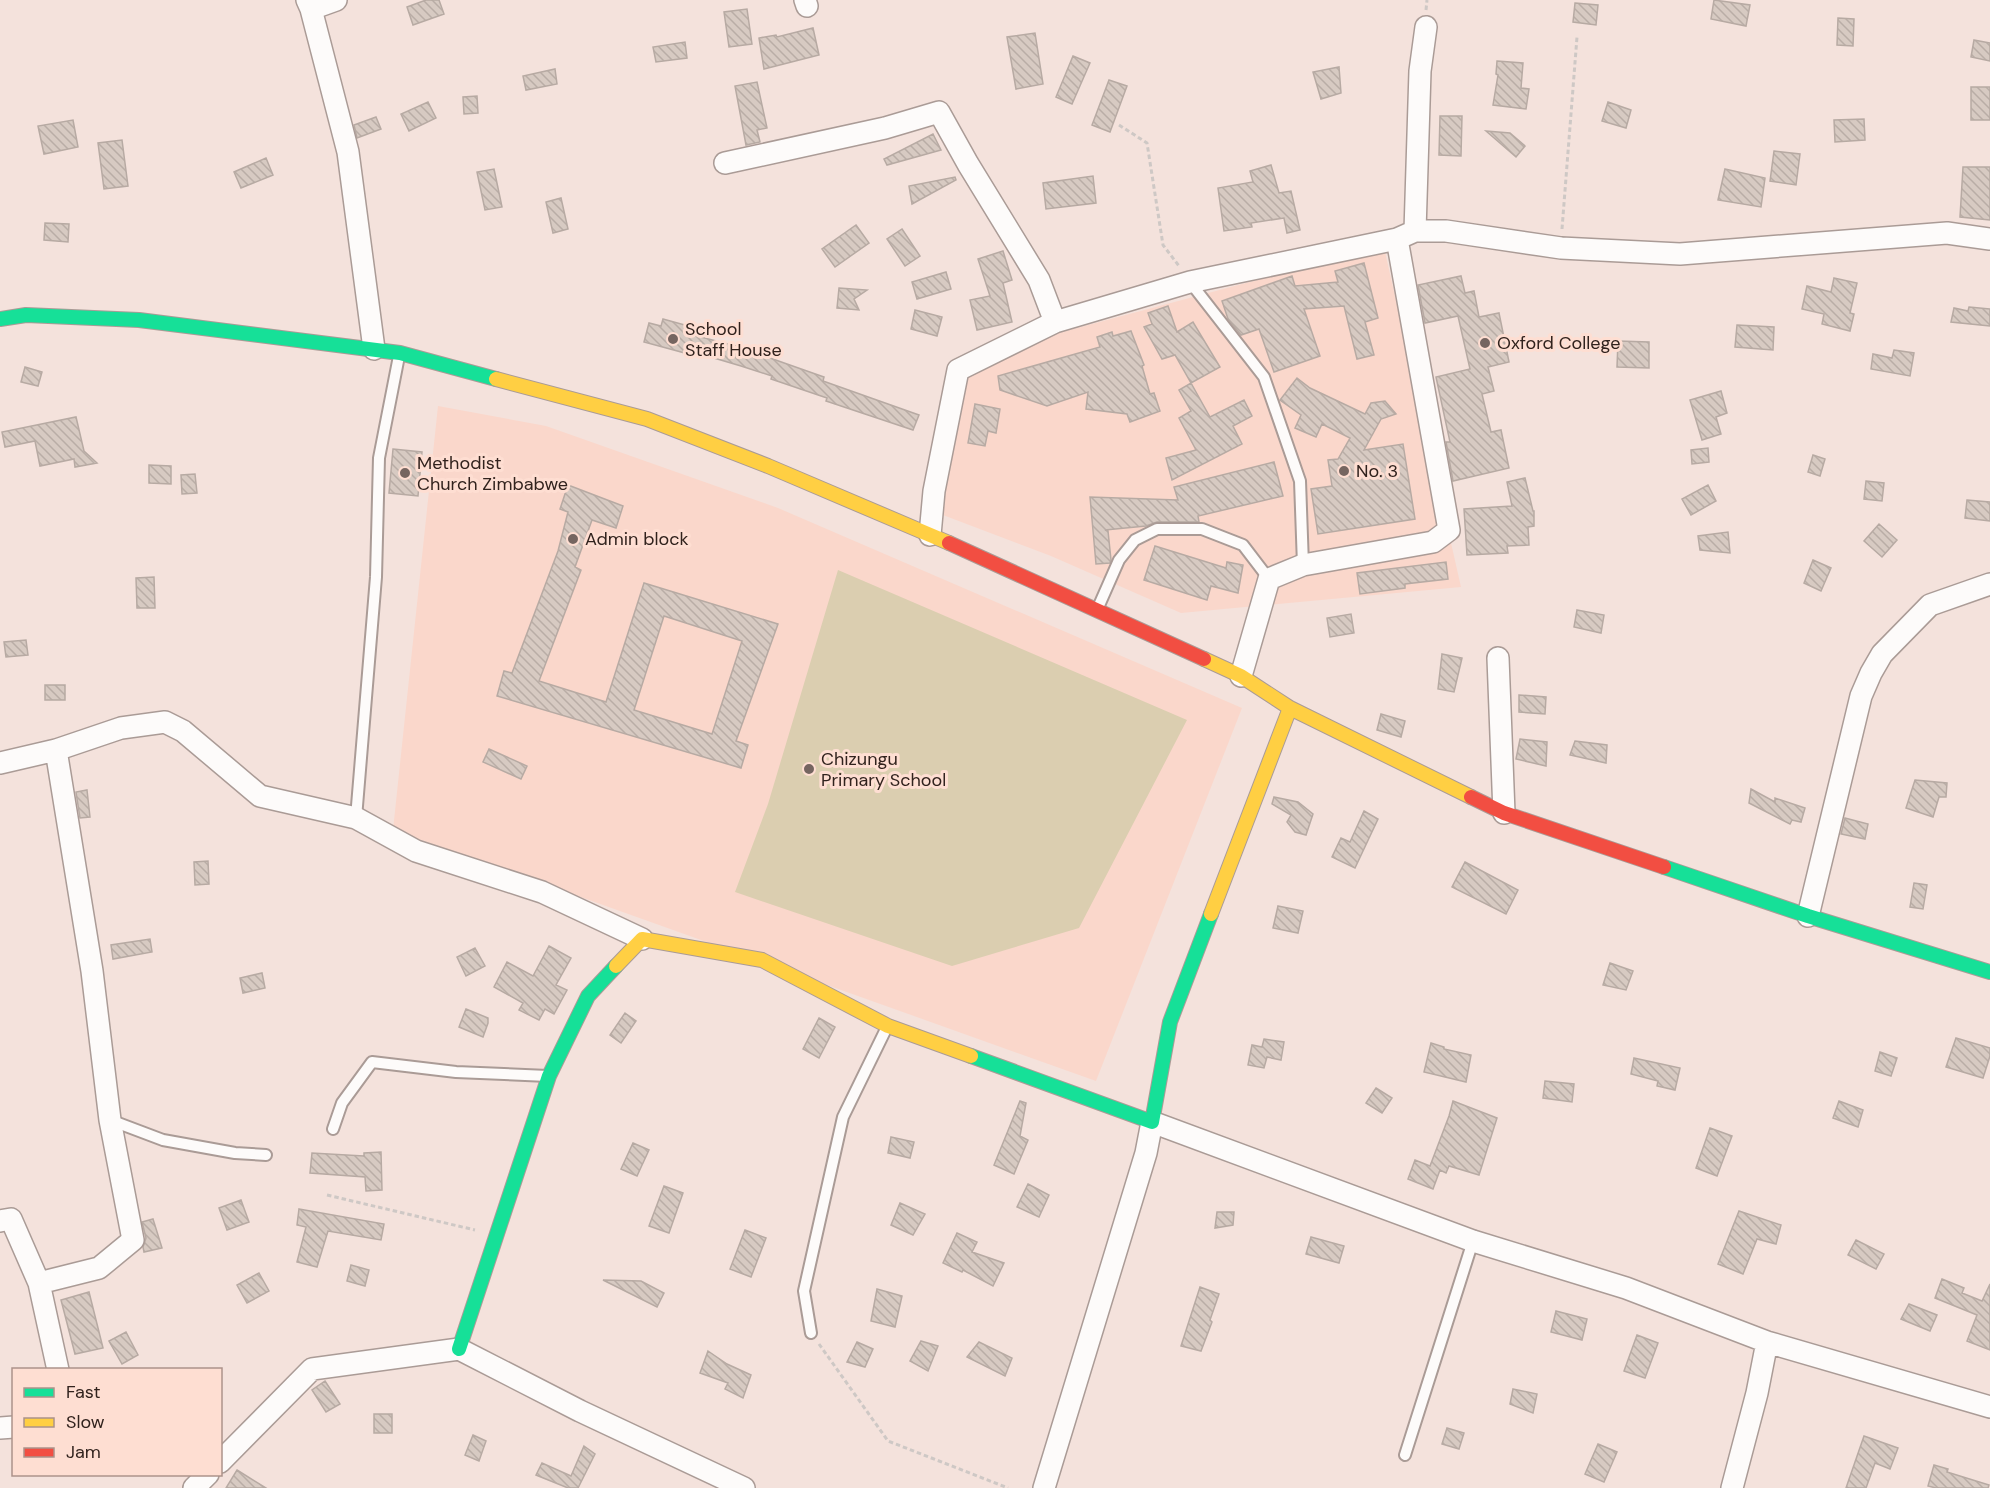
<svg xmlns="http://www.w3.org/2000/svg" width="1990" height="1488" viewBox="0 0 1990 1488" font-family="'DM Sans',sans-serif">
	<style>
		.built { fill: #fad7cb }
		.grass { fill: #dbceb0 }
		.building { fill: url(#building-back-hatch); stroke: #b7aaa3; stroke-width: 1.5; fill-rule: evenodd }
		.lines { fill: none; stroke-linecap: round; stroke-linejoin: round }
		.lane-casing { stroke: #aa9b96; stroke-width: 14 }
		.street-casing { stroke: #aa9b96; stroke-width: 24 }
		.fast-casing { stroke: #aa9b96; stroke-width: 16 }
		.slow-casing { stroke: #aa9b96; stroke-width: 16 }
		.jam-casing { stroke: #aa9b96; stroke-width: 16 }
		.path { stroke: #cec8c5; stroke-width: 3; stroke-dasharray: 4.5 3; stroke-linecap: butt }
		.lane { stroke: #fdfbfa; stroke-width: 10 }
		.street { stroke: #fdfbfa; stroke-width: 21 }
		.fast { stroke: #16e098; stroke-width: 14 }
		.slow { stroke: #ffcf43; stroke-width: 14 }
		.jam { stroke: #f24e42; stroke-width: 14 }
		.poi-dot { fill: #756560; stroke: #feded2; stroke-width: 2 }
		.labels { text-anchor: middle; stroke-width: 6; stroke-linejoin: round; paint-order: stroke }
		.poi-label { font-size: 18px; fill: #31221d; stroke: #feded2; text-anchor: start }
	</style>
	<defs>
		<pattern id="building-back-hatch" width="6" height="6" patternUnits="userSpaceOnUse" patternTransform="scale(1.5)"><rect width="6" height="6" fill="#d7cac2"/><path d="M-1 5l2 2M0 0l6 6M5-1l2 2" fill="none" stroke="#b9ada6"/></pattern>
	</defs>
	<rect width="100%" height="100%" fill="#f4e2dc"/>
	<path class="built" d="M1385,252L1461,587L1181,613L1051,556L935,512L955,369L991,351L1313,265Z
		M438,406L546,426L778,508L1242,708L1096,1081L393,830Z"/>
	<path class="grass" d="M838,570L1187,720L1079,928L952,966L735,892L768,804Z"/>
	<path class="building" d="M426,0H439L444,14L413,25L407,7Z
		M1714,0L1750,5L1746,26L1711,19Z
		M1575,3L1598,5L1596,25L1573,22Z
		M747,9L752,44L729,47L724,12Z
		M1838,18L1854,19L1853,46L1837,45Z
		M813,28L819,55L764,69L759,38L776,35L777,37Z
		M1035,33L1043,84L1016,89L1007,37Z
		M1974,40L1990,43V61L1971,57Z
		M685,42L687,58L656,62L653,47Z
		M1073,56L1090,63L1072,104L1056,97Z
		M1497,61L1523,63L1521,88L1529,89L1526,109L1493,105L1498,75L1496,74Z
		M1339,67L1341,93L1321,99L1313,72Z
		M555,69L557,84L526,90L523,76Z
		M1109,80L1127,86L1110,132L1092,125Z
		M757,82L767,128L757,130L760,142L746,145L735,86Z
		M1971,87H1990V120H1971Z
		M477,96L478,113L464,114L463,97Z
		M428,102L436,118L409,131L401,114Z
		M1608,102L1631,110L1626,128L1602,121Z
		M1440,116H1462L1461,156L1439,155Z
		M376,117L381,129L357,138L354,125Z
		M1864,119L1865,140L1835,142L1834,120Z
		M73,120L78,147L44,154L38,126Z
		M1486,131L1510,133L1525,146L1516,157Z
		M933,134L941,150L887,165L884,159Z
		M122,140L128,186L104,189L98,143Z
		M1774,151L1800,154L1796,185L1770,181Z
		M266,158L273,175L241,188L234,172Z
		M1271,165L1279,193L1291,191L1300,230L1287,233L1284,218L1251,223L1252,227L1224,231L1218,188L1253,182L1250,171Z
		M1963,167H1990V220L1960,217Z
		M494,169L502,207L485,210L477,172Z
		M1725,169L1765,178L1761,207L1718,200Z
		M1093,176L1096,203L1046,209L1043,183Z
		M955,177L956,180L912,204L909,186Z
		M561,198L568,229L553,233L546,202Z
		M45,223L69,224L68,242L44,240Z
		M856,225L869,243L835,267L822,249Z
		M902,229L920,256L905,266L887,239Z
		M1003,251L1012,280L1003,283L1012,322L977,330L970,300L990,296L978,259Z
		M1364,263L1378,318L1365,322L1374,355L1357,359L1344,306L1304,309L1320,356L1274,372L1259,329L1241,335L1228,319L1222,301L1292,276L1295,286L1338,282L1335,271Z
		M946,272L951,289L917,299L912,282Z
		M1461,276L1465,293L1474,291L1479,317L1499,313L1509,362L1488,367L1494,391L1482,394L1491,432L1501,430L1509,468L1453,481L1446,442H1450L1436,377L1470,369L1458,316L1425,323L1418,285Z
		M1834,278L1857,283L1850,313L1854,314L1850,331L1822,324L1824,314L1802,309L1807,286L1831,292Z
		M839,288L867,290L854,299L859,310L837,308Z
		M1168,306L1177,332L1193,322L1220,367L1191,383L1175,355L1162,359L1144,327L1152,324L1148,313Z
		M1969,307L1990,309V326L1951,322L1954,308L1968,311Z
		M915,310L942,317L937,336L911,329Z
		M663,319L692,327L689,334L771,355L770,358L824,377L823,381L919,415L913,430L826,401L827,398L771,379L772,376L741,366L697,353L696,356L644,342L649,323L661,326Z
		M1737,325L1774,327L1773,350L1735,347Z
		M1131,331L1144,365L1142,366L1150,394L1154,393L1160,411L1130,422L1127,414L1086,409L1088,392L1047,406L1000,390L998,376L1100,347L1097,337L1112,332L1113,336Z
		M1618,341L1649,342V368L1617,367Z
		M1894,350L1914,353L1910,376L1871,369L1873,354L1892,358Z
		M25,367L42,372L38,386L21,382Z
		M1297,378L1310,388L1365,414L1371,403L1385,401L1396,414L1381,419L1364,450L1403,444L1415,519L1318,534L1311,489L1332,486L1328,460L1338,459L1350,438L1322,424L1316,437L1295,428L1301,415L1280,400Z
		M1191,383L1210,417L1244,400L1252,416L1233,426L1242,444L1172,480L1166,458L1196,450L1179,418L1191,411L1179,390Z
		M1721,391L1727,413L1716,417L1721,434L1702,440L1690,400Z
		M975,404L1000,409L996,433L988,431L985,446L968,443Z
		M76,417L84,451L97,463L75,467L74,459L40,466L35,441L5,447L2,432Z
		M1708,448L1709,462L1692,464L1691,450Z
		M393,449L422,452L418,496L389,493Z
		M1813,455L1825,459L1820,476L1808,472Z
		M1274,462L1283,496L1198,516L1199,522H1157L1146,526L1105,530L1108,531L1111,560L1110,563L1096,564L1090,497L1178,500L1174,487Z
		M149,465L171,466V484L149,483Z
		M195,474L197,493L182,494L181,475Z
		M1525,478L1533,511H1534V526L1528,527L1529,545L1507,546L1508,553L1467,555L1464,509L1512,506L1507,482Z
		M1866,481L1884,483L1882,501L1864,499Z
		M568,485L623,506L616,528L592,520L575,567L581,570L539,681L606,702L644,583L778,624L736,741L748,745L741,768L497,696L504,671L512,673L558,551L568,512L560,509ZM664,616L742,641L712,734L634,710Z
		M1708,485L1716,501L1691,515L1682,499Z
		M1967,500L1990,502V521L1965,518Z
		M1879,524L1897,540L1882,557L1864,541Z
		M1728,532L1730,553L1700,550L1698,536Z
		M1155,546L1226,568L1227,562L1243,565L1238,593L1211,586L1207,600L1144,580Z
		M1813,560L1831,568L1821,591L1804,583Z
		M1446,562L1448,579L1405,584V588L1360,594L1357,573Z
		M154,577L155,608H137L136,578Z
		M1577,610L1604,615L1601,633L1574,627Z
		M1351,614L1354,633L1330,637L1327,618Z
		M26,640L28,655L6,657L4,642Z
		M1442,654L1462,658L1454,692L1438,689Z
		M45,685H65V700H45Z
		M1519,695L1546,697L1545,714L1519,712Z
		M1381,714L1405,721L1401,737L1377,730Z
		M1520,739L1547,742L1546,766L1516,759Z
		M1575,741L1607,745L1606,763L1570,755Z
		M489,749L527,766L521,779L483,762Z
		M1915,780L1947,783L1946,797H1939L1933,817L1906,808Z
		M1751,789L1775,802V798L1805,808L1801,822L1792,820L1790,824L1749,803Z
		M87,790L90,817L80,818L76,792Z
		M1274,797L1298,802L1313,814L1306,835L1295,832L1287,822L1291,815L1272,804Z
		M1364,811L1378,819L1355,868L1332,857L1341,838L1350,842Z
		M1845,818L1868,824L1865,839L1841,834Z
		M208,861L209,884L195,885L194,862Z
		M1465,862L1518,890L1506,914L1452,887Z
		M1914,883L1927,885L1923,909L1910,907Z
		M1278,906L1303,911L1298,933L1273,928Z
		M150,939L152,952L113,959L111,945Z
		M549,946L571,958L556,985L567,990L554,1014L545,1009L539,1020L519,1010L523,1003L494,987L507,962L533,976Z
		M475,948L485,966L466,976L457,957Z
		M1610,963L1633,971L1626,990L1603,985Z
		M262,973L265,988L243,993L240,978Z
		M466,1009L488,1018V1023L483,1037L459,1027Z
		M625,1013L636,1021L621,1043L610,1035Z
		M819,1018L835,1027L819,1058L803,1049Z
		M1956,1038L1990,1048V1056L1983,1078L1946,1067Z
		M1264,1039L1284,1042L1281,1060L1267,1057L1264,1068L1248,1065L1252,1045L1262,1047Z
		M1431,1043L1444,1047V1049L1471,1055L1466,1082L1424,1072Z
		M1880,1052L1897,1058L1891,1076L1875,1071Z
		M1634,1058L1680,1068L1675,1090L1657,1086L1658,1081L1631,1074Z
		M1545,1081L1574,1084L1572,1102L1543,1098Z
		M1376,1088L1392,1098L1382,1113L1366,1103Z
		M1020,1101L1026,1103L1020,1136L1028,1140L1014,1174L994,1165Z
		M1453,1101L1497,1118L1479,1175L1449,1166L1446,1173L1440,1170L1433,1189L1408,1179L1415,1160L1430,1166L1449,1116Z
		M1839,1101L1863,1110L1858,1127L1833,1118Z
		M1710,1128L1732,1136L1717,1176L1696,1168Z
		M891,1137L914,1142L910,1158L888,1153Z
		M633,1143L649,1150L637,1176L621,1169Z
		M381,1152L382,1190L366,1191L365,1177L310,1173L312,1153L364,1156V1153Z
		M1028,1184L1049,1195L1039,1217L1017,1207Z
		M664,1186L683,1193L669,1233L649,1226Z
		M241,1200L249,1222L227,1230L219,1208Z
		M900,1203L925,1214L913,1235L891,1225Z
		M299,1209L384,1224L381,1240L328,1231L317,1267L297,1262L306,1227L297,1225Z
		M1739,1211L1781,1225L1776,1244L1757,1239L1743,1274L1718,1264Z
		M1217,1212H1234L1233,1225L1215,1228Z
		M153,1219L162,1248L144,1252L143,1247L146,1238L142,1222Z
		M745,1230L766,1238L751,1277L730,1269Z
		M957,1233L977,1242L972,1252L1004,1263L993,1286L963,1270L962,1272L943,1263Z
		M1311,1237L1344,1246L1339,1263L1306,1254Z
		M1856,1240L1884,1254L1876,1269L1848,1255Z
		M351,1265L369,1270L365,1286L347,1281Z
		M259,1273L269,1291L247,1303L237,1285Z
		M1942,1279L1964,1288L1962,1293L1982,1301L1990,1284V1350L1967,1341L1977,1315L1935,1298Z
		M603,1280L641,1281L664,1293L657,1307Z
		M1200,1287L1219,1294L1210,1320L1212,1322L1201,1351L1181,1346Z
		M877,1289L902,1296L895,1327L871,1321Z
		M89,1292L103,1348L75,1354L61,1300Z
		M1909,1304L1937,1315L1930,1331L1901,1319Z
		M1556,1311L1587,1319L1582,1340L1551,1332Z
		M126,1332L138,1355L122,1364L109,1341Z
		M1637,1335L1658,1343L1645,1378L1624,1371Z
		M921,1341L938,1346L928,1371L910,1361Z
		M857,1342L873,1349L865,1367L847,1362Z
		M979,1342L1012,1358L1005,1376L967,1357Z
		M708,1351L727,1364L751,1375L743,1398L725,1389L728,1383L700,1373Z
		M325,1381L340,1404L326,1412L312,1390Z
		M1513,1389L1537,1394L1533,1413L1510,1404Z
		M374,1414H392V1433H374Z
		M1447,1428L1464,1433L1459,1449L1442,1444Z
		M473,1435L486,1441L479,1461L465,1455Z
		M1864,1436L1898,1448L1890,1469L1875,1463L1866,1488H1846Z
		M1598,1444L1617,1452L1604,1482L1585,1474Z
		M584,1446L595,1454L578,1488H568L536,1475L542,1463L571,1476Z
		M1934,1465L1948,1469L1947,1472L1989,1485L1988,1488H1936L1928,1486Z
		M237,1470L266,1488H226Z"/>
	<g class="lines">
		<g class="lane-casing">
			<path id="lane" d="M1190,282L1264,377L1300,481L1303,565
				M1097,610L1119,560L1135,540L1157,529H1202L1243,545L1269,579
				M356,818L376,577L379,458L399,356
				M110,1120L163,1140L235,1153L266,1155
				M333,1129L342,1103L372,1062L456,1072L548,1076
				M811,1333L804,1291L843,1117L887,1027
				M1405,1455L1473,1241"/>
		</g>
		<g class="street-casing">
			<path id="street" d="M307,0L311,9L348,152L374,349
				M805,0L807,6
				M311,9L336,0
				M725,163L885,128L939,112L968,164L1039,280L1055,322
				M1415,231L1420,71L1426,27
				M930,535L934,491L958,370L1055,322L1190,282L1397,239L1415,231H1446L1561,248L1680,254L1947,233L1990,239
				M1498,658L1504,813
				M1241,676L1269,579L1303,565L1433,542L1449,530L1397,239
				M0,763L56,750L121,728L165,722L183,731L260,796L356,818L416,851L542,892L642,939
				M1808,916L1861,696L1871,673L1882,654L1930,605L1990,584
				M0,1221L11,1219L39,1283L58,1370
				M39,1283L99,1268L133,1240L110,1120L92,971L56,750
				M0,1428L14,1427
				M220,1462L312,1369L459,1349L580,1411L744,1488
				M194,1488L208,1474
				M1044,1488L1146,1153L1152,1122L1473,1241L1626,1288L1767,1342L1990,1407
				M1732,1488L1757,1393L1767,1342"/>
		</g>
		<g class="fast-casing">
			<path id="fast" d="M0,319L26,315L139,320L400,353L496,379
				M1664,867L1808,916L1990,972
				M971,1056L1152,1122L1170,1022L1211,914
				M459,1349L549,1076L588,996L616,966"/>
		</g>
		<g class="slow-casing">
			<path id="slow" d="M496,379L647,419L768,466L949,543
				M1204,659L1241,676L1290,708L1471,797
				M1211,914L1290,708
				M616,966L642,939L762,960L888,1026L971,1056"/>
		</g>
		<g class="jam-casing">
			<path id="jam" d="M949,543L1204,659
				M1471,797L1504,813L1664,867"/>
		</g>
		<path class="path" d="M1426,10L1427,0
			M1119,125L1147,143L1163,245L1179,266
			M1562,229L1577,37
			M327,1195L475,1230
			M819,1344L888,1441L1008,1488"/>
		<use href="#lane" class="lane"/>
		<use href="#street" class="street"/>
		<use href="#fast" class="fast"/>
		<use href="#slow" class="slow"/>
		<use href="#jam" class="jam"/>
	</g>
	<g class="poi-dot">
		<circle cx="673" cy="339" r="6"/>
		<circle cx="1485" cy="343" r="6"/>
		<circle cx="1344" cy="471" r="6"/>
		<circle cx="405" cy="473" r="6"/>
		<circle cx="573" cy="539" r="6"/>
		<circle cx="809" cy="769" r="6"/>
	</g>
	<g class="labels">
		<g class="poi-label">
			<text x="685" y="335">School<tspan x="685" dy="21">Staff House</tspan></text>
			<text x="1497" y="349">Oxford College</text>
			<text x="417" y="469">Methodist<tspan x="417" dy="21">Church Zimbabwe</tspan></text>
			<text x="1356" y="477">No. 3</text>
			<text x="585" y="545">Admin block</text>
			<text x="821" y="765">Chizungu<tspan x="821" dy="21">Primary School</tspan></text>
		</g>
	</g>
	<rect x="12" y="1368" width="210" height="108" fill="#feded2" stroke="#ac938a" stroke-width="1.5"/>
	<rect x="24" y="1388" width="30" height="9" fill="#16e098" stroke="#ac938a" stroke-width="1.5"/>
	<text x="66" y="1398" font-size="18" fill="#31221d">Fast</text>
	<rect x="24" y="1418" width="30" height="9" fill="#ffcf43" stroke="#ac938a" stroke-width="1.5"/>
	<text x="66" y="1428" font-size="18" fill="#31221d">Slow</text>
	<rect x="24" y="1448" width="30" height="9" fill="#f24e42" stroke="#ac938a" stroke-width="1.5"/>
	<text x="66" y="1458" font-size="18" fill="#31221d">Jam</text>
</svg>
